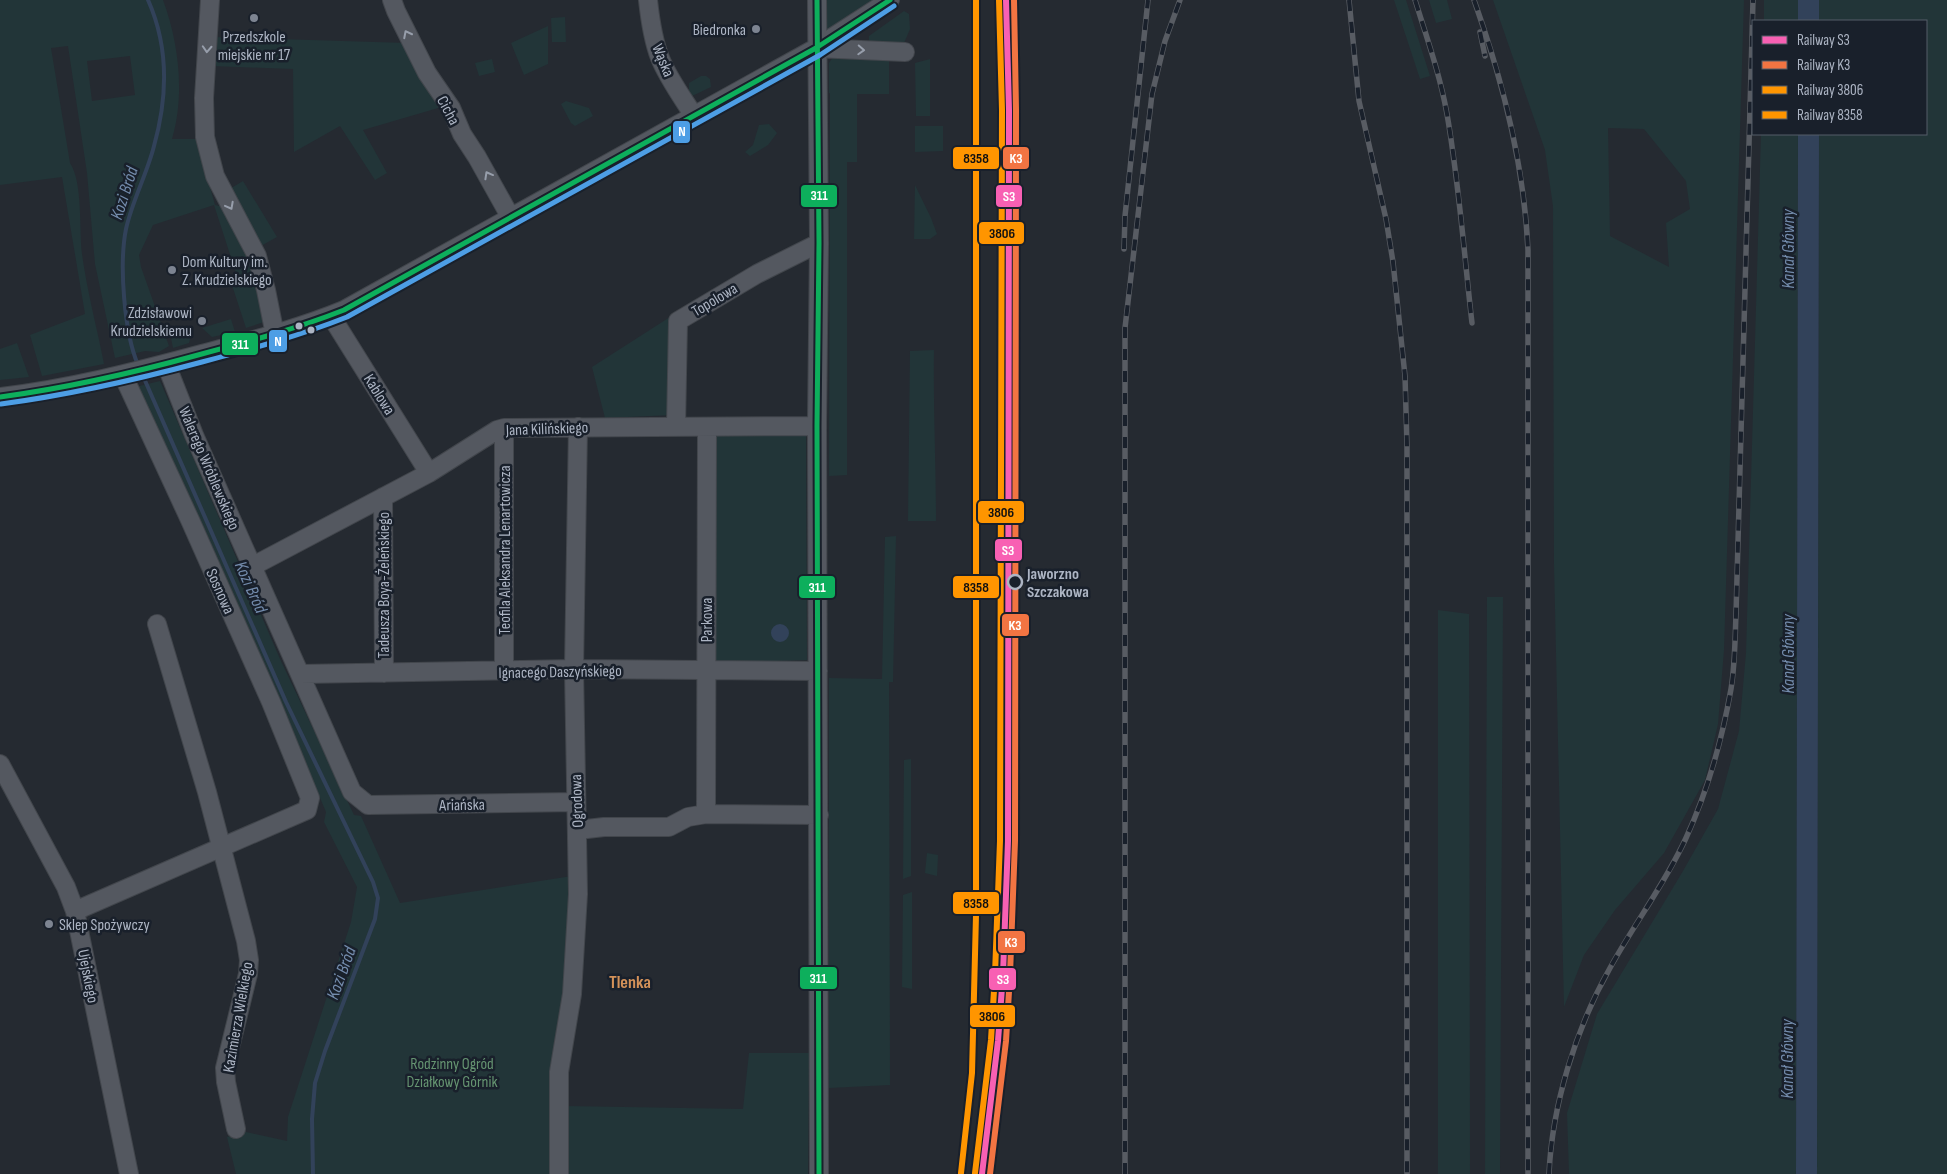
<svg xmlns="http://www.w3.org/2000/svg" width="1947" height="1174" viewBox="0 0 1947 1174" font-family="'Sofia Sans Condensed',sans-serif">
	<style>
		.green { fill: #223538; fill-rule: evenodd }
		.water { fill: #32425a }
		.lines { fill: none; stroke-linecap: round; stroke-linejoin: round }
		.stream { stroke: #32425a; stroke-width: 4 }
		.minor-casing { stroke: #42464c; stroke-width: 20 }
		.minor { stroke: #545860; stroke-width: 18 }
		.rail-casing { stroke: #585c63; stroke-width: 5.5 }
		.rail { stroke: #19202b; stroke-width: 4; stroke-dasharray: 11; stroke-linecap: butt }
		.bus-1-casing { stroke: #19202b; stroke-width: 9 }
		.bus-2-casing { stroke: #19202b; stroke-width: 9 }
		.bus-1 { stroke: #0daf5c; stroke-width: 5 }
		.bus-2 { stroke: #4d9ee5; stroke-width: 5 }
		.rail-1-casing { stroke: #19202b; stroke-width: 10 }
		.rail-2-casing { stroke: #19202b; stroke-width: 10 }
		.rail-3-casing { stroke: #19202b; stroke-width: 10 }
		.rail-4-casing { stroke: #19202b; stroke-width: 10 }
		.rail-1 { stroke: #f860b3; stroke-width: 6 }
		.rail-2 { stroke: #f27442; stroke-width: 6 }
		.rail-3 { stroke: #ff9500; stroke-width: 6 }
		.rail-4 { stroke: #ff9500; stroke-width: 6 }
		.oneway { stroke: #979eab }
		.poi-dot { fill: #7d8491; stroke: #19202b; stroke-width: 2 }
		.bus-dot { fill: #adb5c4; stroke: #19202b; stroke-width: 2 }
		.stop-dot { fill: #19202b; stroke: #adb5c4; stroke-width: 2.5 }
		.labels { text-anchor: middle; stroke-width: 5; stroke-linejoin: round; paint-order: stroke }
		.poi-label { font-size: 16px; fill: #adb5c4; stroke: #19202b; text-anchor: end }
		.street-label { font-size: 16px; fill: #adb5c4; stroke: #19202b }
		.stop-label { font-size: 16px; font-weight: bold; fill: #adb5c4; stroke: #19202b; text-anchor: start }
		.park-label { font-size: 16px; fill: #659471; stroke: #19202b }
		.water-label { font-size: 18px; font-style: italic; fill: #748cad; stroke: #19202b }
		.neighbourhood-label { font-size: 18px; font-weight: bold; fill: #d39159; stroke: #19202b }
		.line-badge { stroke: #19202b; stroke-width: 2 }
		.badge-label { font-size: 14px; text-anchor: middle; font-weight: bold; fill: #fff }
		.pale-badge-label { font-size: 14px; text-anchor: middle; font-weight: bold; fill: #111 }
	</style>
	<rect width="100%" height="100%" fill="#252a31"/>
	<path class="green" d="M0,0H163C179,43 185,95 172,139H198L201,155L215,205L224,207L239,233L258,282L264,322L246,328L231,282L238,279L214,205L153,225L139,255L141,267L169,346L159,352L145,351L115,358L95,264L87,173L68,46L51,48L70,163C83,182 79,230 82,254C87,291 97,328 104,364L42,376L30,335L85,314L62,177L0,185ZM130,56L135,95L92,101L87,61Z
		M825,0H878L824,35Z
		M1394,0H1406L1430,76L1420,79Z
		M1429,0H1447L1452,19L1436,23Z
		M1493,0H1744L1724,650L1718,724L1705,780L1664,853L1615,910L1584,955L1564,1007L1554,564L1553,206L1545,150ZM1608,128L1644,129L1686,181L1690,209L1666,223L1669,267L1610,236Z
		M1764,0H1798V21H1764Z
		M1819,0H1947V1174H1817L1819,134H1926V21H1819Z
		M904,11L909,14L910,29L904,43L869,42V36Z
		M565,17L566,42H552L551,18Z
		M548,26V64L524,75L511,43Z
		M213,37L407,43L445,106L363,130L387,173L375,180L340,126L294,152L293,69L212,66Z
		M833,57L889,60V94H857V162H847V475L829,476L830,93H829V63Z
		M492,59L495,72L479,76L475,63Z
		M930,59V116H916L915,63Z
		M701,76H706L710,79L711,87L692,96L689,94V83Z
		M566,101L589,108L593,116L575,126L571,123L561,104Z
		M769,124L777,133L768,145L750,156L745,152L753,145L759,125Z
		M915,126H943V151L915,152Z
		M1761,134H1798L1796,1174H1569L1567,1113L1597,1014L1683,871L1718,809L1739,731L1746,653Z
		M243,181L277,237L259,247L228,190Z
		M915,185L931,218L937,234L930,239H914Z
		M670,317L673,415L605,418L592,367Z
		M231,319L235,332L212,337L202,328Z
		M192,331L189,343L173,348L171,338Z
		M17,343L29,377L0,380V349Z
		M934,350C933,407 936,464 936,521H908L910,351Z
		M160,381L280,659L354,815L361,816L400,903L572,876L553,1174H236L227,1137L246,1132L287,1141L288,1117L351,922L357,887L324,822L326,812L307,767L135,387Z
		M806,432L807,660L716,663L713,434Z
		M896,536L893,682H889L890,1085L829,1088V678L882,679L885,537Z
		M1487,597H1503L1500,1174H1485Z
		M1438,610L1469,614L1470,1174H1438Z
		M911,759V876L903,879L904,760Z
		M927,853L938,855L937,876L925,873Z
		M912,892V989L902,987L903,895Z
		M749,1053H809L808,1174H565V1106L743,1109Z"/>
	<path class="water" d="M1798,0H1819V21H1798Z
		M1798,134H1819L1817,1174H1796Z
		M771 633a9 9 0 1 1 18 0a9 9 0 1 1-18 0Z"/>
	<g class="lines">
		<path class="stream" d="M138,365C124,332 119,264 126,229C132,201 147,174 154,146C168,96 169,47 148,0
			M143,376L286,702L373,882L378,898L375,919L325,1051L315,1083L312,1119L313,1174"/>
		<g class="minor-casing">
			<path id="minor" d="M210,0L204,98L205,137L215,176L257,256L266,290L275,335
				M392,0L396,11L427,73L451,108L462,134L477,157L511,218
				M648,0C650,19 653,40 660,58C668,78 682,97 694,116
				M817,0L819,243L817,426L819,1174
				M816,48L905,52
				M331,316L429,473
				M166,364L194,435L352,792L368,805L576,802
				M0,397C69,389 135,372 202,354C250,341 298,329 344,310L816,48L890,0
				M676,427L678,321L757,274L819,243
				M504,428V671
				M383,497L384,673
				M253,566L429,473L497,430L504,428L817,426
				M157,624L207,792L246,941L249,960L248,974L225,1068L226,1082L236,1129
				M301,674L574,669L818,671
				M0,764L66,887L75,911L129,1174
				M706,814L707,427
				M578,830L604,827H669L688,817L706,814L819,815
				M75,911L307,810L310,798L271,702L190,520L123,375
				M559,1174V1072L572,994L578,894L574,669L578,427"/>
		</g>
		<use href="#minor" class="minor"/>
		<g class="rail-casing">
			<path id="rail" d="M1349,0L1359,101L1386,219L1393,262L1405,376L1407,446V1174
				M1415,0C1427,38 1440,75 1447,114C1459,183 1464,253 1472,323
				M1474,0C1503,81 1524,163 1528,250V1174
				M1480,32L1485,56
				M1124,249L1125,216L1148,0
				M1125,1174V328L1152,94L1165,41L1180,0
				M1549,1174C1552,1105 1576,1028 1610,968C1634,924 1665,884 1686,838C1708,790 1722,740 1731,689C1735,665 1735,639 1736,614L1753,0"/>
		</g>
		<use href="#rail" class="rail"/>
		<g class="bus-1-casing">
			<path id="bus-1" d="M817,0L819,243L817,426L819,1174
				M0,397C67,388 133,373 198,355C247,342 296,329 344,310L816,48L890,0"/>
		</g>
		<g class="bus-2-casing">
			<path id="bus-2" d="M1,404C69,395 135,380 202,362C251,349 299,336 347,317L820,55L894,6"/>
		</g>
		<use href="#bus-1" class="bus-1"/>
		<use href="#bus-2" class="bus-2"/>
		<g class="rail-1-casing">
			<path id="rail-1" d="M982,1174L998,1041L1003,974L1008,841L1009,110L1006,0"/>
		</g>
		<g class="rail-2-casing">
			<path id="rail-2" d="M990,1174L1006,1041L1010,975L1015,841L1016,110L1014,0"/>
		</g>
		<g class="rail-3-casing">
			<path id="rail-3" d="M975,1173L991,1040L995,974L1000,841L1002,110L999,0"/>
		</g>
		<g class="rail-4-casing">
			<path id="rail-4" d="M961,1173L972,1073L976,915V0"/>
		</g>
		<use href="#rail-1" class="rail-1"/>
		<use href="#rail-2" class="rail-2"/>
		<use href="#rail-3" class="rail-3"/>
		<use href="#rail-4" class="rail-4"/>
	</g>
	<defs><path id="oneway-chevron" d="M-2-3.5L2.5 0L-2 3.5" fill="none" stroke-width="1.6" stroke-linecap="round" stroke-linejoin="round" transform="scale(1.25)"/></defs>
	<g class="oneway">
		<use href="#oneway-chevron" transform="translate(407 34) rotate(-117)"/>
		<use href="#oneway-chevron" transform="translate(207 49) rotate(93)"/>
		<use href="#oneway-chevron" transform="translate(861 50) rotate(3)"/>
		<use href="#oneway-chevron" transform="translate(488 175) rotate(-119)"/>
		<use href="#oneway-chevron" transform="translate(230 206) rotate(62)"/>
	</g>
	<g class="poi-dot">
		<circle cx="254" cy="18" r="5"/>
		<circle cx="756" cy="29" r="5"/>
		<circle cx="172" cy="270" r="5"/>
		<circle cx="202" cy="321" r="5"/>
		<circle cx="49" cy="924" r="5"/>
	</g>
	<g class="bus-dot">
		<circle cx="299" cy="326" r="4.5"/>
		<circle cx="311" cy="330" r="4.5"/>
	</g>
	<circle class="stop-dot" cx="1015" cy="582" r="7"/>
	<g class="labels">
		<g class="poi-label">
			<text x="746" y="35">Biedronka</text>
			<text x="254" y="42" text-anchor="middle">Przedszkole<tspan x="254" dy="18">miejskie nr 17</tspan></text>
			<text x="182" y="267" text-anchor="start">Dom Kultury im.<tspan x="182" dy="18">Z. Krudzielskiego</tspan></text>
			<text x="192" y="318">Zdzisławowi<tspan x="192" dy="18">Krudzielskiemu</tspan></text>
			<text x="59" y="930" text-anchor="start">Sklep Spożywczy</text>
		</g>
		<g class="street-label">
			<text transform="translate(664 60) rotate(68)" y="6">Wąska</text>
			<text transform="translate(449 110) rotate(62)" y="6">Cicha</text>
			<text transform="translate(714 299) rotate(-31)" y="6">Topolowa</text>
			<text transform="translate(380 394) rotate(58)" y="6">Kablowa</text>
			<text transform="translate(547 428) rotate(-2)" y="6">Jana Kilińskiego</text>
			<text transform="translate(210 468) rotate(67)" y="6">Walerego Wróblewskiego</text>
			<text transform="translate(504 550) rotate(-90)" y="6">Teofila Aleksandra Lenartowicza</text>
			<text transform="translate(383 585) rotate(-90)" y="6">Tadeusza Boya-Żeleńskiego</text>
			<text transform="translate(221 591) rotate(66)" y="6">Sosnowa</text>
			<text transform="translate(706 620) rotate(-90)" y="6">Parkowa</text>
			<text transform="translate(560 671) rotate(-1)" y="6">Ignacego Daszyńskiego</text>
			<text transform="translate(576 801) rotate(-92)" y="6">Ogrodowa</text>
			<text transform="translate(462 804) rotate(-1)" y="6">Ariańska</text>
			<text transform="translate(89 976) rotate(79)" y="6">Ujejskiego</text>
			<text transform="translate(237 1017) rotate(-80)" y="6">Kazimierza Wielkiego</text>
		</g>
		<g class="stop-label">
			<text x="1027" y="579">Jaworzno<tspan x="1027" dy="18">Szczakowa</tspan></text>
		</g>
		<g class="park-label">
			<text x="452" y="1069">Rodzinny Ogród<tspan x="452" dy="18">Działkowy Górnik</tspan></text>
		</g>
		<g class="water-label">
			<text transform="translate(124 193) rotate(-72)" y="6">Kozi Bród</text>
			<text transform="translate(1788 249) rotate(-90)" y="6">Kanał Główny</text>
			<text transform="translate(251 587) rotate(66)" y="6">Kozi Bród</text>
			<text transform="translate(1788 654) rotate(-90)" y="6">Kanał Główny</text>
			<text transform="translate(341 973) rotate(-70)" y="6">Kozi Bród</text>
			<text transform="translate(1787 1059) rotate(-90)" y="6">Kanał Główny</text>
		</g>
		<g class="neighbourhood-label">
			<text x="630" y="988">Tlenka</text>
		</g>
	</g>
	<g class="line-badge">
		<rect x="672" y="120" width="19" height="24" rx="5" fill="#4d9ee5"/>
		<rect x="952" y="146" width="48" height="24" rx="5" fill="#ff9500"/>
		<rect x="1002" y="146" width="28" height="24" rx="5" fill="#f27442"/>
		<rect x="800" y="184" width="38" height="24" rx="5" fill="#0daf5c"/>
		<rect x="995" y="184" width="28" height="24" rx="5" fill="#f860b3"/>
		<rect x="978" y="221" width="47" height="24" rx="5" fill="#ff9500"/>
		<rect x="268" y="329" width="20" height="24" rx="5" fill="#4d9ee5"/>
		<rect x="221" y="332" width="38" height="24" rx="5" fill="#0daf5c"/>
		<rect x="977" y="500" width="48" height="24" rx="5" fill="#ff9500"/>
		<rect x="994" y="538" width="29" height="24" rx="5" fill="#f860b3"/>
		<rect x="952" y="575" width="48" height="24" rx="5" fill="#ff9500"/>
		<rect x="798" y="575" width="38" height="24" rx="5" fill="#0daf5c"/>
		<rect x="1001" y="613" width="29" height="24" rx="5" fill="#f27442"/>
		<rect x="952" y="891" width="48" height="24" rx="5" fill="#ff9500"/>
		<rect x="997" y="930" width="29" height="24" rx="5" fill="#f27442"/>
		<rect x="799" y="966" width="39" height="24" rx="5" fill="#0daf5c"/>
		<rect x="988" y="967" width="29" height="24" rx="5" fill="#f860b3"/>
		<rect x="969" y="1004" width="47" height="24" rx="5" fill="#ff9500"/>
	</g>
	<g class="badge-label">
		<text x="682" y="136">N</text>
		<text x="1016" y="163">K3</text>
		<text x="819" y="200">311</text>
		<text x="1009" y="201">S3</text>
		<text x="278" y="346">N</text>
		<text x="240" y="349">311</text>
		<text x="1008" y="555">S3</text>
		<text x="817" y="592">311</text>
		<text x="1015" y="630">K3</text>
		<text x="1011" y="947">K3</text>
		<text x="818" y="983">311</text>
		<text x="1003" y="984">S3</text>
	</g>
	<g class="pale-badge-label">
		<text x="976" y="163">8358</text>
		<text x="1002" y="238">3806</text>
		<text x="1001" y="517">3806</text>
		<text x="976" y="592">8358</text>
		<text x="976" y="908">8358</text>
		<text x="992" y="1021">3806</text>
	</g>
	<rect x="1752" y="20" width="175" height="115" fill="#19202b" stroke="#545c68"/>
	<rect x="1762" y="36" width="25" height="8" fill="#f860b3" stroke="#545c68"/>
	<text x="1797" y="45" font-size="15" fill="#adb5c4">Railway S3</text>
	<rect x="1762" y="61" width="25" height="8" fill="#f27442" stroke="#545c68"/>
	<text x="1797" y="70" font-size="15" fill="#adb5c4">Railway K3</text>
	<rect x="1762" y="86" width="25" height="8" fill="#ff9500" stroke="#545c68"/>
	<text x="1797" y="95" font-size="15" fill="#adb5c4">Railway 3806</text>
	<rect x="1762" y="111" width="25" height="8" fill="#ff9500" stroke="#545c68"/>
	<text x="1797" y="120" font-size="15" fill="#adb5c4">Railway 8358</text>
</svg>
